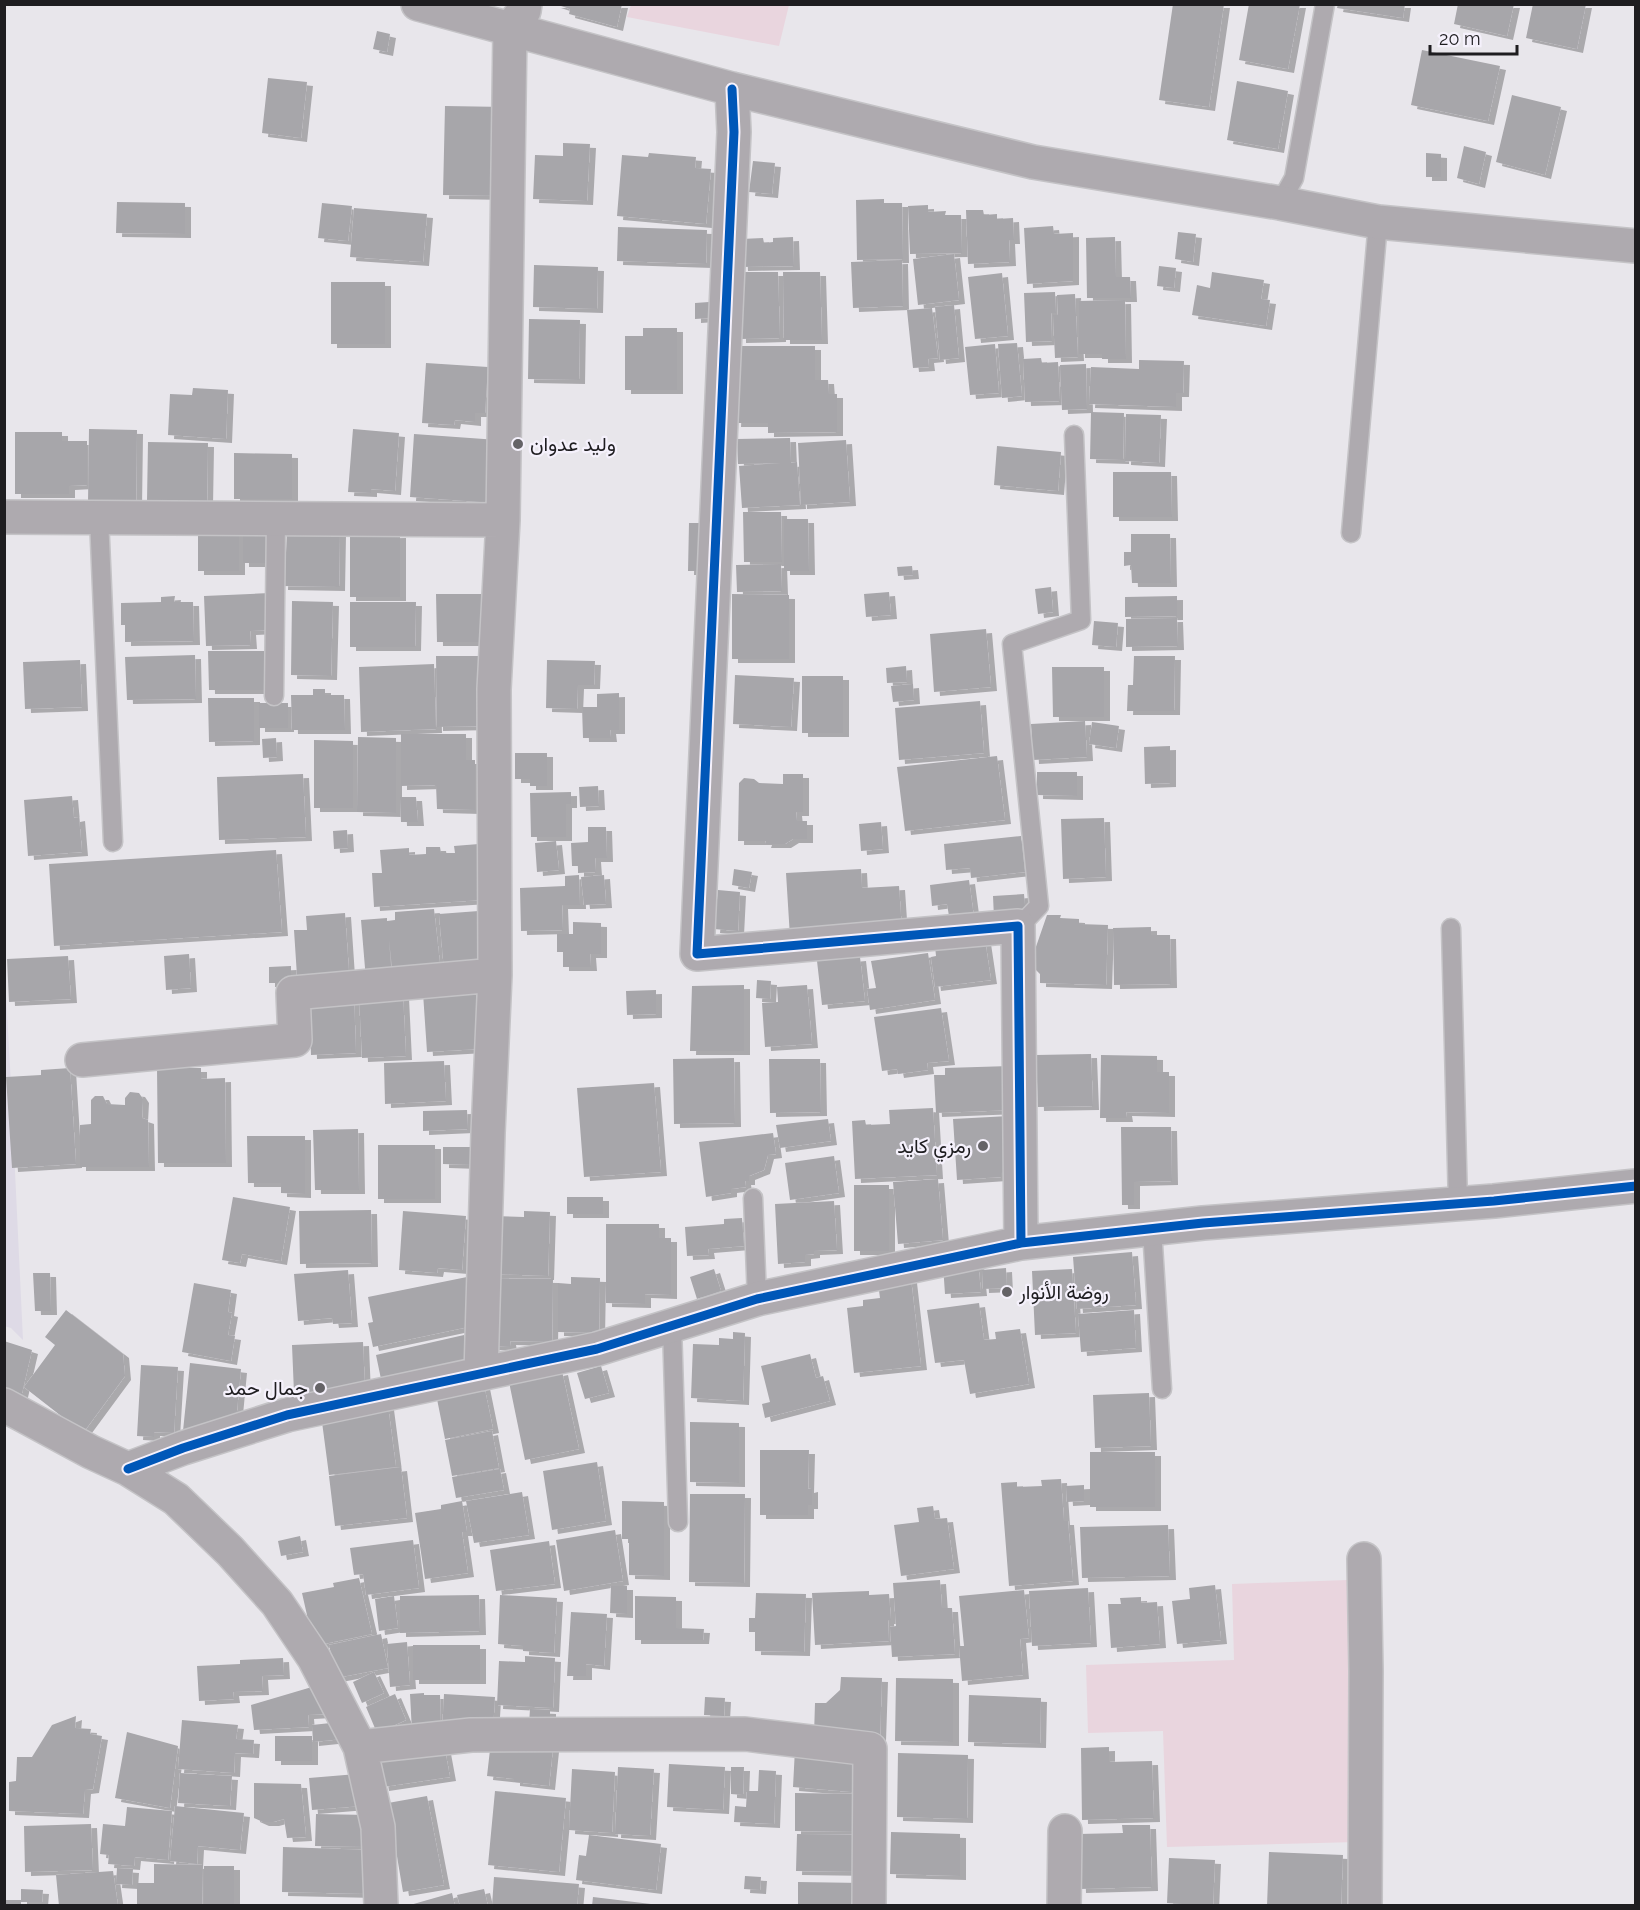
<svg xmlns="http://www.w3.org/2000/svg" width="1640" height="1910" viewBox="0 0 1640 1910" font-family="Raleway,Vazirmatn,sans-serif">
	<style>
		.built { fill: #dedae6 }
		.green { fill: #e9d5de }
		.building { fill: #a7a6aa; filter: url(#shadow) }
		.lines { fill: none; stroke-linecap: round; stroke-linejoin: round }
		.lane-casing { stroke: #c4c3c6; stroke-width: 21 }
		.street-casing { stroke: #c4c3c6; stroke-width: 36 }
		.lane { stroke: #aeaaaf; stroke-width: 18 }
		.street { stroke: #aeaaaf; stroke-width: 33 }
		.cycleway-casing { stroke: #f5f1fc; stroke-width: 13 }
		.cycleway { stroke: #0057b8; stroke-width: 9 }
		.poi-dot { fill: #656367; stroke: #f5f1fc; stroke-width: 2 }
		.labels { text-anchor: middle; stroke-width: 4.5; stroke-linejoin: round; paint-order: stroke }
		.poi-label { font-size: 20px; fill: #1e1d20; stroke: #f5f1fc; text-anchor: start }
	</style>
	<defs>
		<filter id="shadow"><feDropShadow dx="6" dy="4" stdDeviation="0" flood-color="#0004"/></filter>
	</defs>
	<rect width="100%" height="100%" fill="#e8e6eb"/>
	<path class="built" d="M4,960L10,1066L23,1340L11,1328L4,1326Z"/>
	<path class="green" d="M631,5V4L789,5L779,46L627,17Z
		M1348,1580L1357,1842L1167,1847L1163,1731L1088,1733L1086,1665L1234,1660L1232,1584Z"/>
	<path class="building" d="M555,4H622L617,27L569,14L570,9Z
		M1173,4H1224L1209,107L1159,100Z
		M1249,4H1300L1288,69L1239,60Z
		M1338,4H1405L1403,18L1337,8Z
		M1458,4H1514L1507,36L1454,24Z
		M1533,4H1586L1577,49L1526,38Z
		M377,31L390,34L387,52L373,49Z
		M1422,50L1500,66L1488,121L1411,105Z
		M268,78L307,82L301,138L262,133Z
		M1237,81L1288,91L1278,149L1227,140Z
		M1512,95L1561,107L1545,175L1496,162Z
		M445,106L506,107L503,196L443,195Z
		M563,143L590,144L587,201L533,199L535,155L563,156Z
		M1464,146L1486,152L1479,184L1457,178Z
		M649,153L696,157L695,168L711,169L706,224L617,216L622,155L648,157Z
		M1426,153L1441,154V177H1426Z
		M753,161L775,163L772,194L749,192Z
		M884,199V203H902L903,259L857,260L856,200Z
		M117,202L185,203V234L116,233Z
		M322,203L352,206L348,241L318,238Z
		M928,205V212L946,211L945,215H961L962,253L910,254L908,206Z
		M354,208L427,214L423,262L350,257Z
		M966,210H983L984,215L997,214V219L1013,218L1014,240H1009L1010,262L968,264Z
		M1053,226L1054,234L1073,233V281L1027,284L1024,228Z
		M618,227L707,230L706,264L617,261Z
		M1178,232L1196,234L1193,262L1175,259Z
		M793,237L794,266L742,267L741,239L763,238L764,243L773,242V238Z
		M1115,237L1116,277H1130L1131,298H1087L1086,238Z
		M954,254L959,300L918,305L913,259Z
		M902,260L903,306L853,308L851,262Z
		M534,265L598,267L597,309L533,307Z
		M1159,266L1176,268L1174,288L1157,286Z
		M740,272H778L780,338L740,339Z
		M783,272H820L822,340H784Z
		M1212,272L1264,280L1261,299L1270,300L1266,326L1192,315L1197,285L1210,288Z
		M1002,273L1008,336L975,339L968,277Z
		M331,282H385V344H331Z
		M1055,292L1056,313H1051L1052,341L1026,342L1024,293Z
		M1075,294L1078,357L1055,358L1053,315H1058L1057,295Z
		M1125,300L1126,359H1102V354H1079V301Z
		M709,302L710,318L695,319V303Z
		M954,305L959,358L940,360L935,307Z
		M932,308L938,358L928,359L929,367L913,368L907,310Z
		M529,319L580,320L579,380L528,379Z
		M643,328H677V390H625V336H643Z
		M1017,343L1022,396L1002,398L998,344Z
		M995,344L999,393L970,395L965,347Z
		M739,346H815V380H828L829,394H837V432L768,433V423H735Z
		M1041,358L1042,363L1058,362L1060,401L1025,402L1023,359Z
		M1139,360L1184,361L1183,393H1176V407L1089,404L1091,367L1139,369Z
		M426,363L488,367L485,413H475V422L455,420L454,425L422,423Z
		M1086,364L1087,409L1062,410L1060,365Z
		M193,388L228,390L226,439L168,435L170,394L192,395Z
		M1091,412L1124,413L1123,460L1090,459Z
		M1126,414L1161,415L1159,463L1125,461Z
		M89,429L137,430L136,504L88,503Z
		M353,429L399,433L395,491L371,489V493L348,492Z
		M15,432H62V441H87V485L69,486V494H15Z
		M414,434L498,440L494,503L410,497Z
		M790,438L791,463L797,462L800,505L742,508L739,466L781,463L738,464L737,439Z
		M846,440L850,502L801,505L798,443Z
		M148,442L208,443L207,502L147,501Z
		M997,446L1061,452L1058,491L994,485Z
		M234,453L292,454V499H234Z
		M1113,472H1171L1172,517H1113Z
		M743,512H781L782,562H744Z
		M784,519H808L809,571H784Z
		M689,523H706L705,571H688Z
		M287,530L340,531L339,587L282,586L283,553H286Z
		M198,531H239V571H198Z
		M243,532H265V563H243Z
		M400,534V597H350V535Z
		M1131,534H1170L1171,583H1132L1131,565L1124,566V552H1131Z
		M781,564L782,591L737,592L736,565Z
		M912,566L913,575L898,576L897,567Z
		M1051,587L1053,612L1038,614L1035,589Z
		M889,592L891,615L866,617L864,594Z
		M270,593L271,630L250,631L251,645L206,646L204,596Z
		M436,594H491V642H437Z
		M732,594L789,595V659H732Z
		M175,596L174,602H193L194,641L125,642V625H121V603L161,602V597Z
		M1177,596V616L1125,617V597Z
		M292,601L333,602L331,676L291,675Z
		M350,602H416L415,647H350Z
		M1177,618L1178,646L1126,647V619Z
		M1094,621L1118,623L1116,647L1092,645Z
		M986,629L991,687L934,692L930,634Z
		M208,651H269V690H209Z
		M195,655L196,699L127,700L125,657Z
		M436,656H492L487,726L437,727Z
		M1134,656H1175L1174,711H1127L1128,685H1133Z
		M80,660L82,707L25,709L23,662Z
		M547,660L595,661L594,685H578L577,709L546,708Z
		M434,664L436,729L361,732L359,667Z
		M906,666L907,682L887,683L886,668Z
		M1052,667H1104V717H1053Z
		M735,675L794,678L791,727L733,724Z
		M802,676H843V733H802Z
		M913,684L914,700L893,702L891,686Z
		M313,689H325V695H344L345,730H292L291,695H313Z
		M619,693V730H610L611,738H583L582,707H597V694Z
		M208,698H254V741L209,742Z
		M980,701L984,753L899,760L895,708Z
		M259,703H288V728H259Z
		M1085,721L1087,757L1033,760L1031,724Z
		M1092,722L1119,726L1116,748L1089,744Z
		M401,734H466V760H475V810L437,809L436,785L401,786Z
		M358,737L396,738V813L357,812Z
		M276,738L277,757L263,758L262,739Z
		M314,740L353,741V808H314Z
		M1170,746V783L1145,784L1144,747Z
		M515,753H547V786H530V779H515Z
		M997,756L1005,820L905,831L897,767Z
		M1037,772H1077V796L1037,795Z
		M303,774L306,837L219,840L217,777Z
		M783,774H803V812H796L797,821H807V839H793L785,844H765L766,841H738L739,783L744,778L754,779L759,783L783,784Z
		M598,786L599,806L580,807L579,787Z
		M571,792V804H566V837H531L530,793Z
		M72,796L74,818L79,817L82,852L28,856L24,800Z
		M400,797H416L418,822H401Z
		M1104,818L1106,877L1063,879L1061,819Z
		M881,822L883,849L861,851L859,824Z
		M588,827H606L607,858H595L596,872L578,873V866H572L571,843L588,842Z
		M347,830L348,848L334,849L333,831Z
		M1021,836L1025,872L971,878L970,868L946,870L944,844Z
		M556,841L559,870L537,872L535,843Z
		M479,844L482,900L374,907L372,873H382L380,850L409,848V855L426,854V847H440L441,853H455L454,846Z
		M276,850L282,932L54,946L49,864Z
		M734,869L752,872L749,888L732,885Z
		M861,869L862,888L899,886L902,931L790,937L786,873Z
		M579,875L580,905H562L563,930L521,931L520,888L565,886V876Z
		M604,875L606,904L584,905L581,877Z
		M969,880L975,925L951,928L947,904L932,906L930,885Z
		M718,890L740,892L738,931L714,929Z
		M1024,894L1026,917L994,918L993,896Z
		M434,909L441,973L393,977L389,940L392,978L366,980L361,920L387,918V921L395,920V912Z
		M492,910L493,966L444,970L439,914Z
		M345,913L349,972L297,976L294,930H307L306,916Z
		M1047,915H1061L1060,918L1079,919V924L1108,925L1106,985L1040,983V974L1030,964Z
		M573,922L601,923V954H590L591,967H563V952H557V934H573Z
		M1151,927V935H1170L1171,984L1114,985L1113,928Z
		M985,940L991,980L935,987L931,957L936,956L935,946Z
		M928,953L935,1000L870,1010L867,989L876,988L871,961Z
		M189,954L191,988L166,990L164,956Z
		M68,956L71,999L9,1002L7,959Z
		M860,957L865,1001L822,1005L817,961Z
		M291,966V983H269V967Z
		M757,980L771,981L770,999L756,998Z
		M744,985V1051H690L692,986Z
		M807,985L812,1044L765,1047L762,1003L778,1002L777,987Z
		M476,990L479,1049L427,1052L423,993Z
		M656,990V1014L627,1015L626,991Z
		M403,994L406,1056L362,1058L359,996Z
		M354,996L356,1053L311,1055L309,998Z
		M941,1008L949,1061L927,1063L928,1070L898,1074L897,1069L882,1071L874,1017Z
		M1091,1054L1093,1106L1038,1107L1036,1055Z
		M1101,1055L1157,1056V1072H1169V1113L1126,1112L1127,1118H1100Z
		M734,1058L735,1123L674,1124L673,1059Z
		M769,1059H820L821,1112L770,1113Z
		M444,1061L446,1101L385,1104L384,1063Z
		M1010,1066L1012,1110L936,1113L934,1075H945V1068Z
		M70,1068L76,1164L12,1168L6,1077L41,1075V1070Z
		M157,1068H201V1079L225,1078L226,1163H158Z
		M654,1083L661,1172L584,1177L577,1088Z
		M130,1092L139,1093L143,1099L142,1118L148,1120L149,1167H80V1125L91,1124V1100L95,1096H103L107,1104L125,1105V1098Z
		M933,1108L937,1175L855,1179L852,1121L865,1120L866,1125L890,1124L889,1110Z
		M467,1110L468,1129L423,1131V1111Z
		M1009,1116L1013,1172L1001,1173V1177L957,1180L953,1119Z
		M828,1119L831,1141L780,1148L776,1125Z
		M1121,1127H1171L1172,1181L1134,1182V1205H1122Z
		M358,1129L359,1190H315L313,1130Z
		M773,1133L776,1154L768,1155L764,1170L749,1176V1181H745L746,1187L731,1189V1193L706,1197L699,1142Z
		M247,1136H305V1194L281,1193V1183H248Z
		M378,1145H435V1199H378Z
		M443,1147H474L473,1165L443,1164Z
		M834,1156L839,1193L790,1200L785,1163Z
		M938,1179L943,1240L898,1244L893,1182Z
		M854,1185H889V1251H854Z
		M233,1197L290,1207L281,1261L242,1254L240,1263L222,1260Z
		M567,1197H603V1214H567Z
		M834,1201L837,1250L814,1251V1254L805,1255V1262L778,1264L775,1204Z
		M371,1210L372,1263L300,1264L299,1211Z
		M403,1211L466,1216L462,1270L438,1268L437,1273L399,1270Z
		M524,1211L550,1212L548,1276L491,1274L493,1216L524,1217Z
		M742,1218L744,1246L708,1249L709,1255L687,1256L685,1227L724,1224V1219Z
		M606,1224H659V1238H671V1295L645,1294V1304L606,1303Z
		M1132,1252L1136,1305L1077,1309L1073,1257Z
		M978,1262L981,1292L945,1294L943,1265Z
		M1006,1268L1007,1288L983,1289L982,1270Z
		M714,1269L721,1291L697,1299L690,1277Z
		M1072,1269L1076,1333L1035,1335L1032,1271Z
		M348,1270L352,1323L333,1324L332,1318L298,1321L294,1274Z
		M33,1273H50L51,1311H35Z
		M467,1277L473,1308L465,1310L468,1327L373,1347L368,1323L373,1322L368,1297Z
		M571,1277L600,1278L599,1333L558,1332V1283L571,1284Z
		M492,1278L553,1279L552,1342L510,1341L511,1347L491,1346Z
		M911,1279L921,1366L854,1373L847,1308L863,1306V1300L880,1298L878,1283Z
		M194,1283L231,1290L228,1312L232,1313L228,1335L235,1336L231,1361L182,1352Z
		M979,1303L984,1340L996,1339L995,1332L1020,1329L1029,1384L970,1394L964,1360L935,1363L927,1310Z
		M66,1310L123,1354L125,1376L83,1433L24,1387L55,1345L45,1337Z
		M1134,1310L1136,1348L1081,1352L1078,1314Z
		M733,1332L745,1333L743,1401L691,1398L693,1344L719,1345V1338L733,1339Z
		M464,1335L470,1363L381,1379L376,1355Z
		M4,1341L32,1350L20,1402L4,1395Z
		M363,1342L365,1390L294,1393L292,1345Z
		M810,1354L816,1378L823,1376L830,1401L765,1418L762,1404L770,1402L761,1366Z
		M190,1363L241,1369L236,1421L183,1431Z
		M141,1365L178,1367L174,1433L154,1432V1437L137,1436Z
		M601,1366L609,1393L585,1399L577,1373Z
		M562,1371L579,1449L525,1460L509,1382Z
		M484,1385L493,1429L445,1439L436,1394Z
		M1149,1393L1151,1446L1095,1448L1093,1395Z
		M388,1406L396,1467L329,1475L322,1422Z
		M690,1422L739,1423V1483L690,1482Z
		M492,1431L499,1468L452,1476L445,1440Z
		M760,1450H809L808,1489L812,1488V1505H808V1515H760Z
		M1090,1452H1155V1507H1090Z
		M597,1462L606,1521L552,1530L543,1471Z
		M401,1467L407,1518L335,1526L329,1476Z
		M500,1469L504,1490L456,1498L452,1477Z
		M1061,1479L1064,1521H1068L1073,1581L1009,1586L1001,1483L1017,1482V1487L1042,1486L1041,1480Z
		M1084,1485V1501L1067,1502L1066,1486Z
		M522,1492L529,1535L474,1543L466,1501Z
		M690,1494H745L744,1583L689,1582Z
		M462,1501L467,1532H462L468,1573L425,1579L415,1513L441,1509V1505Z
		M622,1501L664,1502V1576L629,1575V1539H622Z
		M933,1506L935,1519L947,1518L954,1569L901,1576L894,1525L919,1522L917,1508Z
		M1168,1525L1170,1576L1082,1578L1080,1527Z
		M615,1530L623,1581L564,1591L556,1540Z
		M300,1536L303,1552L281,1556L278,1541Z
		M413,1540L419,1588L366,1595L363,1574L354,1575L350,1548Z
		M549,1541L555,1584L496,1591L490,1550Z
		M359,1578L372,1634L314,1646L302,1593L334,1587L333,1583Z
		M940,1580L942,1608H952L955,1654L892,1657L890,1627L896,1626L893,1583Z
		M1215,1585L1221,1640L1177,1644L1172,1601L1190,1599L1189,1588Z
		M611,1586H627V1614L610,1613Z
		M1088,1588L1091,1643L1032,1646L1029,1591Z
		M1024,1590L1029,1638L1020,1639L1023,1675L962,1681L959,1646H964L959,1596Z
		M869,1591V1595L889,1594L891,1620H888L889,1641L815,1645L812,1593Z
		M756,1593L806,1594L804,1652L755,1651V1632H749V1618H755Z
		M479,1595L480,1631L400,1633V1596Z
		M500,1595L557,1598L554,1653L523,1651V1646L498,1644Z
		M394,1596L398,1628L379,1631L375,1599Z
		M635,1596L676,1597V1628L704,1629L703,1640H635Z
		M1141,1597V1603L1157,1602L1160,1644L1111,1648L1108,1604H1121L1120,1598Z
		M571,1612L607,1614L604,1666L586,1664V1676H567Z
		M381,1634L388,1668L336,1678L329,1645Z
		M407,1642L410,1685L390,1687L387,1644Z
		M413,1645H480V1680H413Z
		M525,1656L555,1658L553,1708L497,1705L499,1661L525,1662Z
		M283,1658L284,1675L262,1676L263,1691L233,1692L234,1699L199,1701L197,1666L240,1664V1660Z
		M374,1672L384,1693L362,1703L353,1682Z
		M841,1677L882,1678L880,1737L814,1735L815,1703H826L840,1690Z
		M896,1678L953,1679V1742L895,1741Z
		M322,1684L326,1714L308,1715L309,1727L254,1730L251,1705Z
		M424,1693V1695H440L441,1732H412L410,1694Z
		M395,1694L406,1720L377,1733L366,1707Z
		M444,1694L495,1697L493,1729L442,1733Z
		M969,1695L1041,1698L1040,1744L968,1742Z
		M705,1697L725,1698L724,1716L704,1715Z
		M530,1709L550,1710V1726L529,1724Z
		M76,1716L75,1728L91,1729L90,1734L102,1736L93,1789L85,1790L83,1814L9,1811V1782L16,1781L17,1757H32L52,1725Z
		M182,1720L238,1725L236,1739L254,1740L253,1754L235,1753L234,1773L178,1769Z
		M340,1722L342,1739L313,1742L312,1725Z
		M127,1732L178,1746L170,1808L115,1798Z
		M275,1736H312V1761H275Z
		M443,1739L450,1777L383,1787L377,1750Z
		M491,1741L553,1748L549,1786L514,1782V1779L487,1776Z
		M1109,1747V1762L1152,1761L1154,1818L1082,1820L1081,1748Z
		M795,1749L866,1754L863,1793L793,1787Z
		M898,1753L968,1755L967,1819L897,1817Z
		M669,1764L725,1767L723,1810L667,1807Z
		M618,1767L654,1769L650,1836L615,1834Z
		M731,1767H744L743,1795L731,1794Z
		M572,1769L615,1772L612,1833L569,1830Z
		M759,1770L776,1771L774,1824L734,1822L735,1806L746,1807L747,1791H758Z
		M180,1773L232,1776L230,1806L178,1803Z
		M357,1774L361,1806L312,1810L309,1778Z
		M254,1783L301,1784L306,1837L287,1838L284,1819L273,1822H263L254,1818Z
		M495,1791L566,1798L559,1872L488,1865Z
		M795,1793L864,1794L863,1832L795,1831Z
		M427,1796L444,1885L403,1892L388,1803Z
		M175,1806L244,1813L240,1850L198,1846L197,1864L170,1861Z
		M127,1807L172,1811L168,1860L135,1857L134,1866L108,1864L109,1855L100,1854L103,1824L125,1826Z
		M316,1814L368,1815L367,1847L315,1846Z
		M91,1824L93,1870L25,1872L24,1826Z
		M1122,1825H1150L1152,1887L1080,1889L1078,1834L1123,1833Z
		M891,1832L960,1834V1876L890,1874Z
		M797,1834L866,1835V1872L796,1871Z
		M589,1835L661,1844L656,1890L576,1880L579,1855L586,1856Z
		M283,1847L370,1850L369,1894L282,1892Z
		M1269,1852L1343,1855L1341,1906H1267Z
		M1169,1858L1215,1860L1213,1906L1167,1903Z
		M154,1864L203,1865L202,1906H137V1883H154Z
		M204,1866H234V1906H204Z
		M117,1868L133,1869L132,1885L116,1884Z
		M113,1871L118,1906H59L56,1875Z
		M745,1876L761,1877L760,1890L744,1889Z
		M494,1877L579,1884L577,1906H492Z
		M798,1882L863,1883V1906H798Z
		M21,1889L43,1890L42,1902H21V1906H4V1900H21Z
		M484,1889L488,1906H460L457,1895Z
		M452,1893L455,1906H410V1905Z
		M593,1897L651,1904V1906H592Z"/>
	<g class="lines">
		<g class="lane-casing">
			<path id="lane" d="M1280,203L1294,178L1325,4
				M99,518L113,842
				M1351,533L1378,222
				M274,696L276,519
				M1018,928L1039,906L1012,644L1081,620L1074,435
				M1451,928L1458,1204
				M753,1198L757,1299
				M1152,1229L1162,1389
				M672,1326L678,1522"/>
		</g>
		<g class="street-casing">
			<path id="street" d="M418,4L732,89L1033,162L1280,203L1378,222L1636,246
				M732,89L734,132L697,954L1018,926L1021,1243
				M4,517L503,520
				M82,1060L295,1040L293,993L495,975
				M481,1374L488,1133L495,975L494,689L503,520L510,29L524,11L525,4
				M4,1405L91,1452L128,1469L176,1499L230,1551L277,1603L314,1658L360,1747L378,1827L381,1906
				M128,1469L183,1448L287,1415L597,1349L757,1299L1021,1243L1203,1223L1494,1201L1636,1186
				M1364,1559L1366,1671L1365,1906
				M360,1747L471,1735L745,1734L870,1749L869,1906
				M1064,1906L1065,1831"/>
		</g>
		<use href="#lane" class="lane"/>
		<use href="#street" class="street"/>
		<g class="cycleway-casing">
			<path id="cycleway" d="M732,89L734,132L697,954L1018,926L1021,1243
				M128,1469L183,1448L287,1415L597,1349L757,1299L1021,1243L1203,1223L1494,1201L1636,1186"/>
		</g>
		<use href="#cycleway" class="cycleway"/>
	</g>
	<g class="poi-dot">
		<circle cx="518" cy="444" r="6"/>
		<circle cx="983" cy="1146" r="6"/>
		<circle cx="1007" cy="1292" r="6"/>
		<circle cx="320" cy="1388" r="6"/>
	</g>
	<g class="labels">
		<g class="poi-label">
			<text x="530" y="451">وليد عدوان</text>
			<text x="971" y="1153" text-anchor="end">رمزي كايد</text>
			<text x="1019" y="1299">روضة الأنوار</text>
			<text x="308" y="1395" text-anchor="end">جمال حمد</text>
		</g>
	</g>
	<rect width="1640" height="1910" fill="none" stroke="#1e1d20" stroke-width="12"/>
	<path d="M1430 45v9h87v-9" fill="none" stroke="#1e1d20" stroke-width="3"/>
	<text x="1439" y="45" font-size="18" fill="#1e1d20" stroke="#f5f1fc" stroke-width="4.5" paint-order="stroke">20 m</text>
</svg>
